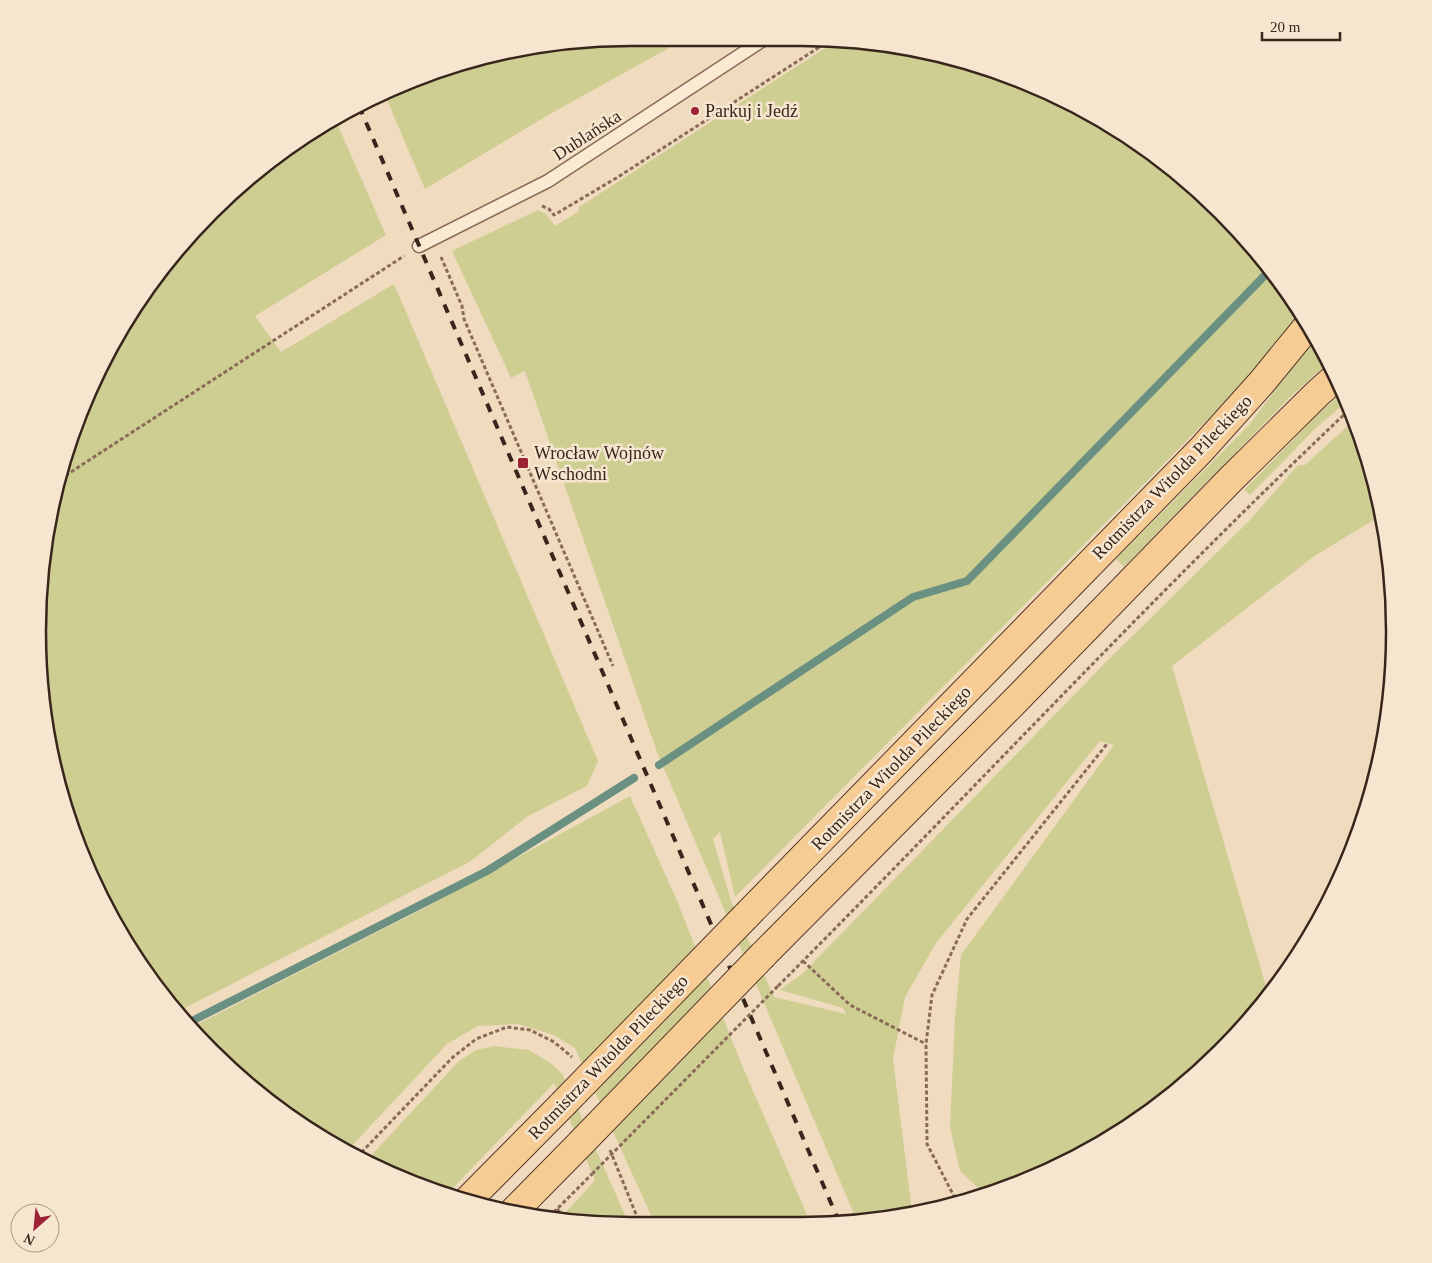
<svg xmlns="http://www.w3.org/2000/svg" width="1432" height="1263" viewBox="0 0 1432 1263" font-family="'Times New Roman',serif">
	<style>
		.green { fill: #cece93 }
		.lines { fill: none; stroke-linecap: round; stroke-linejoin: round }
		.stream { stroke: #699081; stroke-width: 8 }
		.service-casing { stroke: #8a6b57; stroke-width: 15 }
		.primary-casing { stroke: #573a2b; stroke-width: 30 }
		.path { stroke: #8a6b57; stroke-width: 3; stroke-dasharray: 4 2.5; stroke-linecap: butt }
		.service { stroke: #fae9d3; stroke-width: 12 }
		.primary { stroke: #f6cb94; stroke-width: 28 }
		.rail { stroke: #38261c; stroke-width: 4; stroke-dasharray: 9 9; stroke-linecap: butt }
		.primary-bridge-casing { stroke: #573a2b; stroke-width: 30; stroke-linecap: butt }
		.path-bridge { stroke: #8a6b57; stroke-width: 3; stroke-dasharray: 4 2.5; stroke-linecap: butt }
		.primary-bridge { stroke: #f6cb94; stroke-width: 28 }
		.poi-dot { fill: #9c2334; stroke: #f7e6cf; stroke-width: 2 }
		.labels { text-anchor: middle; stroke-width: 5; stroke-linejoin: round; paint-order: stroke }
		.poi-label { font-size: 18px; fill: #38261c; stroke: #f7e6cf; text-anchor: start }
		.street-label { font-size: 18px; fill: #38261c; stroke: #f7e6cf }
		.rim { fill: none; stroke: #38261c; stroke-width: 2.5 }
	</style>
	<rect width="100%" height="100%" fill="#f0dbbf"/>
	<path class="green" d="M631,38H687L550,114L425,189L384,93L478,58Z
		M839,39L916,49L1028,83L1098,117L1192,185L1272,270L1300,315L1235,392L735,897L720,832L713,839L731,901L774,997L846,1014L843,1008L780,990L803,973L1106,662L1249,521L1298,465H1305L1353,421L1374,477L1380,516L1313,557L1172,666L1268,993L1247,1023L1162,1103L1069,1160L985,1194L960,1171L950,1127L955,1017L961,955L1114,745L1100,741L936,943L905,997L893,1059L912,1212L857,1221L657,752L525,371L511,378L452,251L538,210L546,214L555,226L578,212L579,207Z
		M336,121L386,235L255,316L281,352L394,284L598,761L587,786L528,816L471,861L177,1012L99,894L58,786L39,670L49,516L83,404L160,270L240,185Z
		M1314,338L1329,362L1289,398L1124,567L1116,559L1249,425Z
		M1342,392L1346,402L1316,428L1250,495L1244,490L1312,420Z
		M630,796L678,903L741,1063L811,1224H655L575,1048L554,1035L518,1024L478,1026L447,1044L347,1151L270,1103L190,1028L419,911Z
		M493,1046L529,1050L552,1064L563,1075L629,1224H592L560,1219L595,1180L554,1083L447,1194L365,1162L459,1061L476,1050Z"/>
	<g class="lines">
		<path class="stream" d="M659,765L913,597L967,581L1271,269
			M186,1024L487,871L634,778"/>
		<g class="service-casing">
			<path id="service" d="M419,246L548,181L766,38"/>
		</g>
		<g class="primary-casing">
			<path id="primary" d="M745,917L1201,450L1262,382L1307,327
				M763,955L1017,699L1231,479L1318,393L1336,377
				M467,1201L563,1104
				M514,1211L580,1144"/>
		</g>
		<path class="path" d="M542,206L549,209L554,215L618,177L832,39
			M441,257L462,306L464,319L613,666
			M60,479L404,256
			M803,961L850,1005L926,1044
			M778,986C969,795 1152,596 1349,410
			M610,1150L640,1224
			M357,1157L452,1058L476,1039L507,1027L530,1030L554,1042L572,1057
			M958,1204L927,1144L926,1044L932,995L967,919L1107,744
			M557,1209L568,1220
			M549,1217L592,1174"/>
		<use href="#service" class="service"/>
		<use href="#primary" class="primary"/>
		<path class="rail" d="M359,106L840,1224"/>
		<g class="primary-bridge-casing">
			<path id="primary-bridge" d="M563,1104L745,917
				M580,1144L763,955"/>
		</g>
		<path class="path-bridge" d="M592,1174L778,986"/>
		<use href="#primary-bridge" class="primary-bridge"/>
	</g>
	<g class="poi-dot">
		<circle cx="695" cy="111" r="5"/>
		<rect x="517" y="457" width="12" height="12" rx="2.5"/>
	</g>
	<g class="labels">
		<g class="poi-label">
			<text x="705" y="117">Parkuj i Jedź</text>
			<text x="534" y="459">Wrocław Wojnów<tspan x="534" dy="21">Wschodni</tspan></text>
		</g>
		<g class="street-label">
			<text transform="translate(587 135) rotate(-33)" y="6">Dublańska</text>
			<text transform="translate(1172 477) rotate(-46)" y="6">Rotmistrza Witolda Pileckiego</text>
			<text transform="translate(891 768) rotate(-46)" y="6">Rotmistrza Witolda Pileckiego</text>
			<text transform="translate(608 1057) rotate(-46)" y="6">Rotmistrza Witolda Pileckiego</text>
		</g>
	</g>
	<path d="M0 0H1432V1263H0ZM631 46H801A585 585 0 0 1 1386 631V632A585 585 0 0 1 801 1217H631A585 585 0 0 1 46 632V631A585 585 0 0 1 631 46Z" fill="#f7e6cf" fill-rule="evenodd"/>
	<path class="rim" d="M631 46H801A585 585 0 0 1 1386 631V632A585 585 0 0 1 801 1217H631A585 585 0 0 1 46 632V631A585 585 0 0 1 631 46Z"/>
	<g transform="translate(35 1228) rotate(207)"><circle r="24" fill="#f7e6cf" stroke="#ab9987"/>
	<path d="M0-4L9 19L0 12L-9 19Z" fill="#9c2334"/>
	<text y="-8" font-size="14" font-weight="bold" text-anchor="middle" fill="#38261c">N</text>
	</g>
	<path d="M1262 32v8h78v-8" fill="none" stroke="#38261c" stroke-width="2.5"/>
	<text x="1270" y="32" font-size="15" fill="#38261c" stroke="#f7e6cf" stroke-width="4" paint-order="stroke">20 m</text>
</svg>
